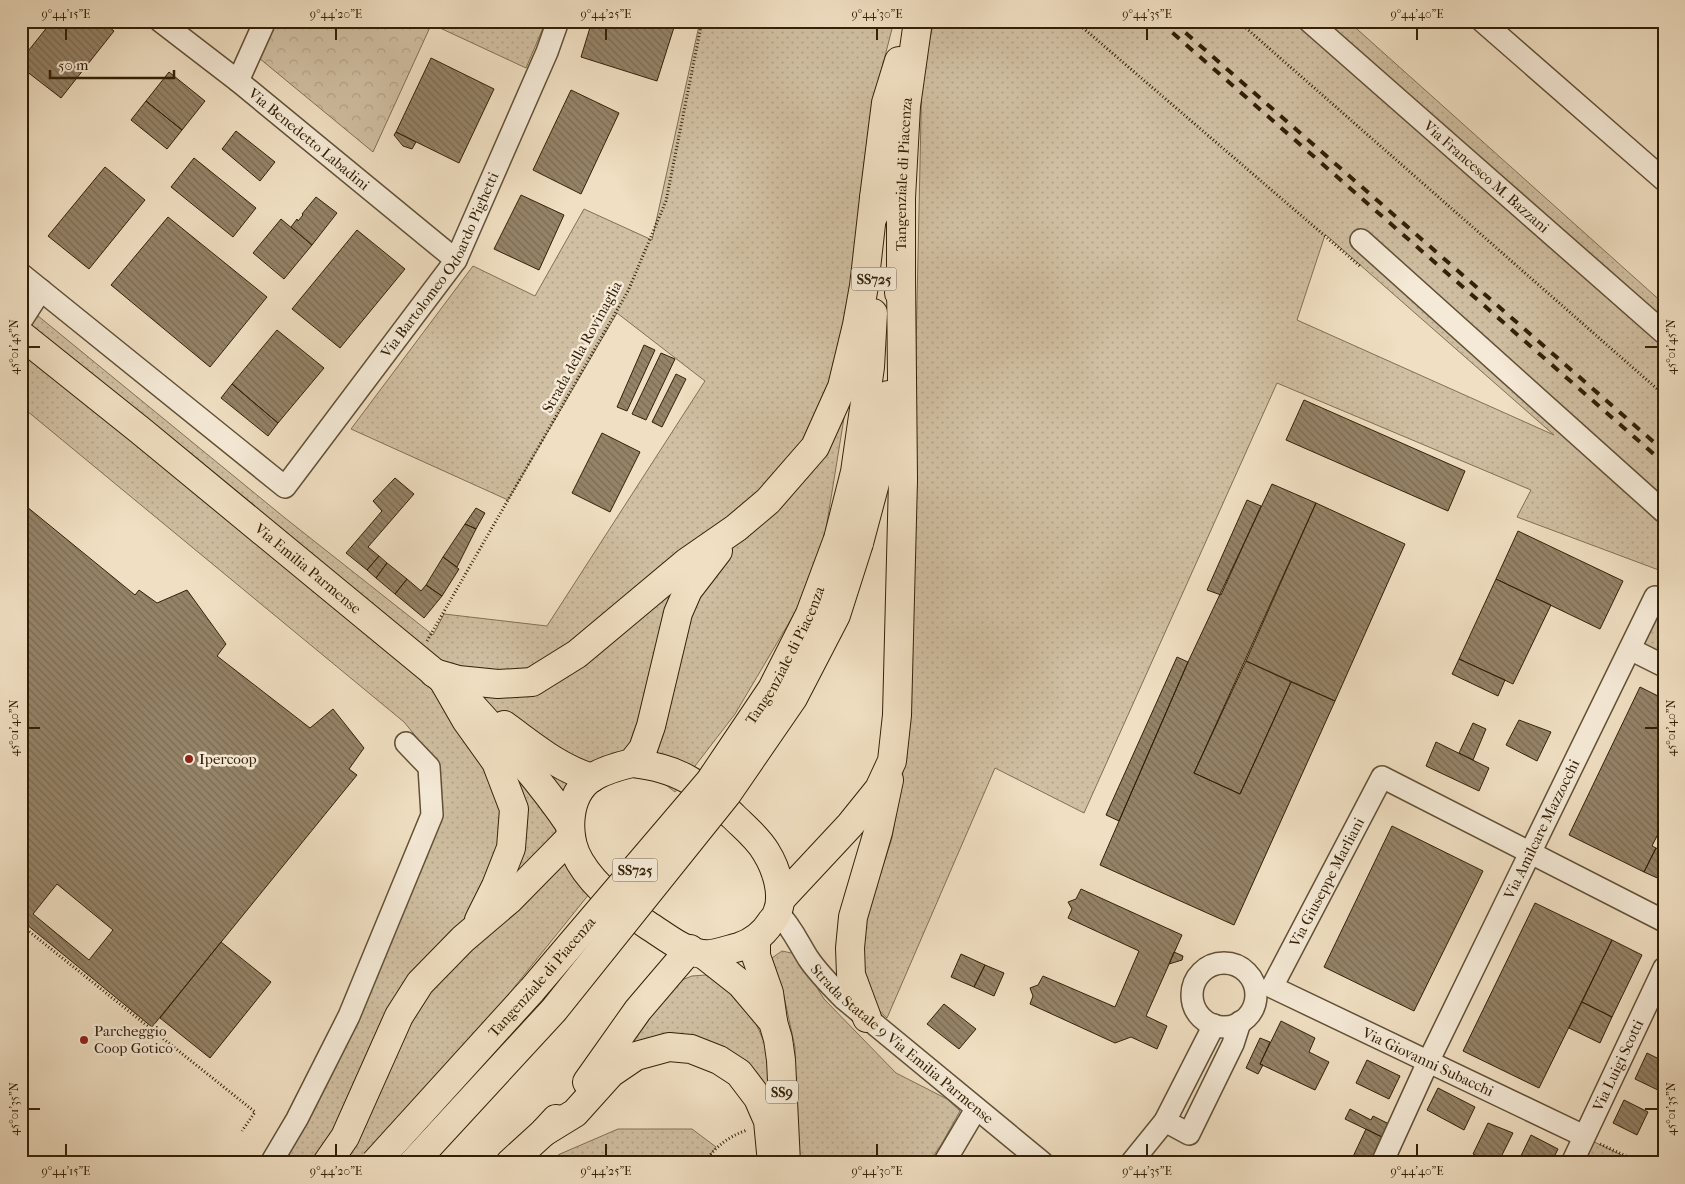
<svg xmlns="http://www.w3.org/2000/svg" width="1685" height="1184" viewBox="0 0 1685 1184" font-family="'IM FELL French Canon',serif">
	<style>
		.grass { fill: url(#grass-dots); stroke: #827054; fill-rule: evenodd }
		.forest { fill: url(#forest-crowns); stroke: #827054 }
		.building { fill: url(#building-back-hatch); stroke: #332007; fill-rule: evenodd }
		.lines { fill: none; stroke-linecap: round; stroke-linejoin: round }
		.minor-casing { stroke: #625036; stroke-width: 24 }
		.major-casing { stroke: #332007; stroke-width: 30 }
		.highway-casing { stroke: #332007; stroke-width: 30 }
		.path { stroke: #332007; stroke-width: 3; stroke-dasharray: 1 2.5; stroke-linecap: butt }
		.minor { stroke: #f5ead7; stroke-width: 21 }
		.major { stroke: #f0dfc2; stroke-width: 28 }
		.highway { stroke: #f0dfc2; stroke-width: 28 }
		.rail { stroke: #332007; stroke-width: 4; stroke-dasharray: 9 9; stroke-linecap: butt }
		.highway-bridge-casing { stroke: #332007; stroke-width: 30; stroke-linecap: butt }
		.highway-bridge { stroke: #f0dfc2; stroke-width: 28 }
		.ticks { fill: none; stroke: #332007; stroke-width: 2 }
		.poi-dot { fill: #8f2418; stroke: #f5ead7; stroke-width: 2 }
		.labels { text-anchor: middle; stroke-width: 5; stroke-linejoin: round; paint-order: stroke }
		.shield { fill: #f5ead7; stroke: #6d5d45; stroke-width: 1 }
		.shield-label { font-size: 14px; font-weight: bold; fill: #332007 }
		.street-label { font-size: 15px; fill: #332007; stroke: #f5ead7 }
		.poi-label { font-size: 15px; fill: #332007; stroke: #f5ead7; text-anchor: start }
		.neatline { fill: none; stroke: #332007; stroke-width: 2 }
		.ticks-label { font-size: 12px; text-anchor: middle; fill: #332007 }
	</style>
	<defs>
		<pattern id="grass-dots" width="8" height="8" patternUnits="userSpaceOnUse" patternTransform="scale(1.25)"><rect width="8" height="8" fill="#d0bfa2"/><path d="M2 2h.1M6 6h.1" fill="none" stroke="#b3a48a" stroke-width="1.8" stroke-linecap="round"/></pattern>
		<pattern id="forest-crowns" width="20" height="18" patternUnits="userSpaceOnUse" patternTransform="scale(1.25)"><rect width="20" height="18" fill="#d0bfa2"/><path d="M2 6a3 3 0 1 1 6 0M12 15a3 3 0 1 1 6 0" fill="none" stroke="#b3a48a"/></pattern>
		<pattern id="building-back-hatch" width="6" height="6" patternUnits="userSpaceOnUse" patternTransform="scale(1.25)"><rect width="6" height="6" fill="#958368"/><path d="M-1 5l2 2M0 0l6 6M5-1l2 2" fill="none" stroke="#7a6b54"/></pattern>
	</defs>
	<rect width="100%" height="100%" fill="#f0dfc2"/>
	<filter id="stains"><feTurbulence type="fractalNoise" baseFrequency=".004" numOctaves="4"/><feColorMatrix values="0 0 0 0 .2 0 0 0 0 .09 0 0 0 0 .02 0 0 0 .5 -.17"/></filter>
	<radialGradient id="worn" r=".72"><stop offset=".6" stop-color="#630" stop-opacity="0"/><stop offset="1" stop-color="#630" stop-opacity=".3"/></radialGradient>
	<path class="grass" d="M425,21H546L526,68Z
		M700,21H894L875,95L856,344L819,572L735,714L675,792L653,775L627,774L600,787L586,806L581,832L593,861L606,873L380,1154L370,1163H278L438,820L441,780L431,755L404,722L21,406V302L285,518L433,635L444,614L547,626L705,381L617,313L508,500L351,429L473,266L535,296L584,209L652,240Z
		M934,21H1348L1664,304V572L1517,517L1531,490L1277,383L1084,813L995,768L887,1018L873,1005L865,980L861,941L872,900L892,838L905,760L912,534L922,72ZM1325,235H1326L1554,435L1297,320Z
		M1664,584V654L1642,644Z
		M782,951L796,954L824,999L896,1073L947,1099L960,1111L941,1145L928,1163H797L795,1047L783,992L772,958Z
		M706,975L729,989L751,1012L768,1051L770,1090L766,1092L746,1069L628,1049L632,1034L674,983L692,976Z
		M618,1129H692L716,1147L704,1163H545L560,1154Z
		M1584,1137L1638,1163H1572Z"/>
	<path class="forest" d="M276,21H426L431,25L373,152L259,58Z"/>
	<path class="building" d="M52,21H102L114,31L61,98L21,67V60Z
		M592,21H676L657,81L581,57Z
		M431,58L494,89L459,163L396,132Z
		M169,72L205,101L182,130L146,101Z
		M571,90L619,113L581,194L533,170Z
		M146,101L182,130L167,149L131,120Z
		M236,131L275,162L260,181L222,149Z
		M396,132L416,142L412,149L403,146L394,135Z
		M194,158L256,208L233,237L171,187Z
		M105,167L145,200L89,269L48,236Z
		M521,195L564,215L539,270L494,249Z
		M316,197L337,213L312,245L291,227L297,219L298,221L303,215L302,214Z
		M168,217L267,297L210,367L111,285Z
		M281,219L312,245L284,279L253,253Z
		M357,230L405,269L340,348L292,309Z
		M277,330L324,368L278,423L232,384Z
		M644,345L655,350L627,411L617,407Z
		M661,353L675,359L646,420L632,414Z
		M676,374L686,379L662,427L652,422Z
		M232,384L278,423L268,436L221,398Z
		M1304,400L1465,471L1448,511L1286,440Z
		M602,433L640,452L610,512L572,493Z
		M395,478L414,494L368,547L379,556L367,570L346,553L382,511L373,501Z
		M1272,484L1316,503L1194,773L1240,794L1291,682L1335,701L1234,925L1100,865L1188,662Z
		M1247,500L1261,506L1221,595L1207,590Z
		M21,502L135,595L139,590L157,603L187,590L226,644L217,656L310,728L333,709L364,748L349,769L357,775L152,1027L21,920ZM57,884L113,930L89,960L33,914Z
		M1316,503L1405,544L1335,701L1246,661Z
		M476,508L485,513L476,529L465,524Z
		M465,524L476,529L457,567L443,557Z
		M1518,531L1623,581L1600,629L1496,579Z
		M379,556L387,563L376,578L367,570Z
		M443,557L459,569L442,596L426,585Z
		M387,563L407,579L395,594L376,578Z
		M407,579L421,591L426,585L442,596L424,618L395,594Z
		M1496,579L1551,605L1513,684L1459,659Z
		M1177,657L1188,662L1119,821L1106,815Z
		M1459,659L1505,680L1498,696L1452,674Z
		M1246,661L1291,682L1240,794L1194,773Z
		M1640,687L1664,699V822L1652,846L1656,848L1644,872L1569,835Z
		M1519,720L1551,732L1537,761L1506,745Z
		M1473,723L1486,729L1473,760L1459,753Z
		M1436,742L1489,768L1479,791L1426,766Z
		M1392,826L1483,871L1414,1011L1324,967Z
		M1656,848L1664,852V881L1644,872Z
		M1081,889L1182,935L1146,1016L1167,1026L1157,1049L1131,1037L1115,1043L1030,1004L1033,996L1030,988L1038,985L1043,976L1115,1007L1139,951L1068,918L1072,909L1068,902L1076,899Z
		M1535,903L1612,940L1539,1088L1463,1051Z
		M1612,940L1642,955L1612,1017L1582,1002Z
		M221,942L271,982L210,1058L160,1018Z
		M1174,952L1183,956L1182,960L1169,964Z
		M961,954L985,965L974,987L951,977Z
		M985,965L1004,973L994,996L974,987Z
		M1582,1002L1612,1017L1600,1043L1569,1028Z
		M944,1004L976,1029L959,1049L927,1024Z
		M1281,1021L1315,1038L1309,1052L1329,1062L1315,1090L1260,1064Z
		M1260,1038L1270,1042L1260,1064L1263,1065L1258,1074L1246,1068Z
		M1647,1053L1663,1061L1664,1063V1082L1660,1091L1635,1079Z
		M1367,1060L1400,1076L1389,1099L1356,1083Z
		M1438,1088L1475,1107L1464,1130L1427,1110Z
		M1624,1100L1648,1112L1637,1135L1613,1123Z
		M1350,1109L1371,1120L1373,1116L1391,1125L1384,1138L1345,1119Z
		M1488,1123L1513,1133L1498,1163H1490L1473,1154Z
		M1366,1129L1384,1138L1373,1163H1350Z
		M1531,1135L1558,1149L1551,1163L1518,1162Z"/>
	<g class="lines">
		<g class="minor-casing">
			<g id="minor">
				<path id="s1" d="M160,21L238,81L456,260"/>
				<path id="s2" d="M1309,21L1664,333"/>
				<path d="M1482,21L1664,180"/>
				<path d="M238,81L265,21"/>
				<path d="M1361,240L1664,512"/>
				<path id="s3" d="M21,274L285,487L456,260L547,52L558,21"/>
				<path d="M21,321L41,290"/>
				<path d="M1630,649L1664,666"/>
				<path id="s4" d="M778,913C791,926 798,942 808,958C818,973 831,986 844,999L1043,1163"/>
				<circle cx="1224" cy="995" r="32"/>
				<path d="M1165,1121L1189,1134L1233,1044L1240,1022"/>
				<path id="s5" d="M1584,1136L1272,987L1382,777L1664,921"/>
				<path d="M271,1163L297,1119L349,1016L432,815L429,767L406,743"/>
				<path d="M944,1163L976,1109"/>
				<path d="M1131,1163L1165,1121L1214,1025"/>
				<path id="s6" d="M1382,1163L1428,1062L1655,597"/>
				<path id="s7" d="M1572,1163L1664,968"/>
			</g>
		</g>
		<g class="major-casing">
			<g id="major">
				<path id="s8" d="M21,335L141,431L465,698C502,739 539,779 570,825"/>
				<path d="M504,725C532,745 558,768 592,778"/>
				<path d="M632,763C653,766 670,769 689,780C705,789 719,803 733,816C744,827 758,838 766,852C776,868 785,895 777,913C776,916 773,920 771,922C763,935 753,942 739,947C730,949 711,956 702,954C683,951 665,936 649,926C624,909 596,889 580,862C565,837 566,794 593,777C605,770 619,766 632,763Z"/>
				<path d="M756,940V956L769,993L773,1021"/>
				<path d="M703,954L741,984L773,1022L778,1039L781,1060L786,1163"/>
			</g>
		</g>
		<g class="highway-casing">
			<g id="highway">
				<path d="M874,215V198L886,103L899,61"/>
				<path id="s9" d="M899,293L901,276V198L906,106L918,21"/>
				<path d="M838,539L855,472L870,367L873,313"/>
				<path d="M859,543L879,468L888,395"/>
				<path d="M434,673L458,680L498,684L532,682L577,654L687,562L736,528L768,501L815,447L842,387L857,325L864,286L874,198"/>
				<path d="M443,680L466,720L496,762L514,809L511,848L496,886L479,920"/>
				<path d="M632,763L643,749L651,726L678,613L688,590L718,551"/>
				<path d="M780,900L850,825L879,789L892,761L897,715L903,480L901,276"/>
				<path d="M867,1018L851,975L850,948L853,917L878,832L889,780"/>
				<path d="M587,1082L638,1010L690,949"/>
				<path d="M544,1132L575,1113L611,1073L636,1056L669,1047L691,1049L719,1060L739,1073L758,1098L768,1121L772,1163"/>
				<path d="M327,1163L345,1137L399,1016L420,983L463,939L510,899L571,837"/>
				<path d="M510,1163L544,1132L556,1119"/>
			</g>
		</g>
		<path class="path" d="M1075,21L1361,267
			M1238,21L1664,395
			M427,641L628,291L666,201L702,21
			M21,925L255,1112L242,1131
			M1600,1144L1641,1163
			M704,1163C716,1146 728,1137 747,1130"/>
		<use href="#minor" class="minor"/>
		<use href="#major" class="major"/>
		<use href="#highway" class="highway"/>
		<path class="rail" d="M1159,21L1664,463
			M1172,21L1664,451"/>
		<g class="highway-bridge-casing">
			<g id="highway-bridge">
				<path id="s10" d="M375,1163L532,990L710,781L772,689L810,614L838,539"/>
				<path d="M413,1163L554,1010L727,794L793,698L836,615L859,543"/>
			</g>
		</g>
		<use href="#highway-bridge" class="highway-bridge"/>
	</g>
	<path class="ticks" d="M66,28V40M336,28V40M606,28V40M877,28V40M1147,28V40M1417,28V40M28,347H40M1645,347H1658M28,728H40M1645,728H1658M28,1109H40M1645,1109H1658M66,1144V1156M336,1144V1156M606,1144V1156M877,1144V1156M1147,1144V1156M1417,1144V1156"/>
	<g class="poi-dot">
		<circle cx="189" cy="759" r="5"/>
		<circle cx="84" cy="1040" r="5"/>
	</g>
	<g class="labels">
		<g class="shield">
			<rect x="851.5" y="267.5" width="45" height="23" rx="4"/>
			<rect x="612.5" y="858.5" width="45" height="23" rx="4"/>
			<rect x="766" y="1080.5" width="32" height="23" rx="4"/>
		</g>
		<g class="shield-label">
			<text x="874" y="284">SS725</text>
			<text x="635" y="875">SS725</text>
			<text x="782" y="1097">SS9</text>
		</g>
		<g class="street-label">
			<text dy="5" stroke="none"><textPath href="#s1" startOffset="190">Via Benedetto Labadini</textPath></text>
			<text dy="5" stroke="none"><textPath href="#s9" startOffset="119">Tangenziale di Piacenza</textPath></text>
			<text dy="5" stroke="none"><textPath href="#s2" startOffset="236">Via Francesco M. Bazzani</textPath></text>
			<text dy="5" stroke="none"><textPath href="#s3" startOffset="611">Via Bartolomeo Odoardo Pighetti</textPath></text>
			<text transform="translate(582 347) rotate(-61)" y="5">Strada della Rovinaglia</text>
			<text dy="5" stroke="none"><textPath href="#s8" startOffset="370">Via Emilia Parmense</textPath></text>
			<text dy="5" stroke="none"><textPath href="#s10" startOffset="655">Tangenziale di Piacenza</textPath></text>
			<text dy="5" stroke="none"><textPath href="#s6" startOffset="370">Via Amilcare Mazzocchi</textPath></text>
			<text dy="5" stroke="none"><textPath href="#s5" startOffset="464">Via Giuseppe Marliani</textPath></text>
			<text dy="5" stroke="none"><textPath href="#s10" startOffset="250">Tangenziale di Piacenza</textPath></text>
			<text dy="5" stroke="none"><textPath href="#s4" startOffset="182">Strada Statale 9 Via Emilia Parmense</textPath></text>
			<text transform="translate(1428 1062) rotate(25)" y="5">Via Giovanni Subacchi</text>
			<text dy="5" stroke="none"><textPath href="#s7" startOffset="108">Via Luigi Scotti</textPath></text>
		</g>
		<g class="poi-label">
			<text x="199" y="764">Ipercoop</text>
			<text x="94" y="1036">Parcheggio<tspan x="94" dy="17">Coop Gotico</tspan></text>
		</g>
	</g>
	<rect width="1685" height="1184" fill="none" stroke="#f0dfc2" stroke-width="55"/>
	<path d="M50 70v8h124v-8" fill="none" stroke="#332007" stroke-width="2.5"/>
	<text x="58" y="70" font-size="15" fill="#332007" stroke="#f5ead7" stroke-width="4" paint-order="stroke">50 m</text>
	<rect x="28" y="28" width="1630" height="1128" class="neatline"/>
	<g class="ticks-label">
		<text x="66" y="18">9°44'15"E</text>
		<text x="336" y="18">9°44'20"E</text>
		<text x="606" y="18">9°44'25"E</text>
		<text x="877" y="18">9°44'30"E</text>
		<text x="1147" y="18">9°44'35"E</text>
		<text x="1417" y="18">9°44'40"E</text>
		<text transform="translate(14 347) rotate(-90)" y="4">45°01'45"N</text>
		<text transform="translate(1671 347) rotate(-90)" y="4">45°01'45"N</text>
		<text transform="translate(14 728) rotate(-90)" y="4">45°01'40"N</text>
		<text transform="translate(1671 728) rotate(-90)" y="4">45°01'40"N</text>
		<text transform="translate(14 1109) rotate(-90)" y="4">45°01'35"N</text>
		<text transform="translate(1671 1109) rotate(-90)" y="4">45°01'35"N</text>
		<text x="66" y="1175">9°44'15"E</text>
		<text x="336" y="1175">9°44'20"E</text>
		<text x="606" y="1175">9°44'25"E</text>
		<text x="877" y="1175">9°44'30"E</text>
		<text x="1147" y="1175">9°44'35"E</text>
		<text x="1417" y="1175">9°44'40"E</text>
	</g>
	<rect width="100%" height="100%" filter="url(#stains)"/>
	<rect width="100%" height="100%" fill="url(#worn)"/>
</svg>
